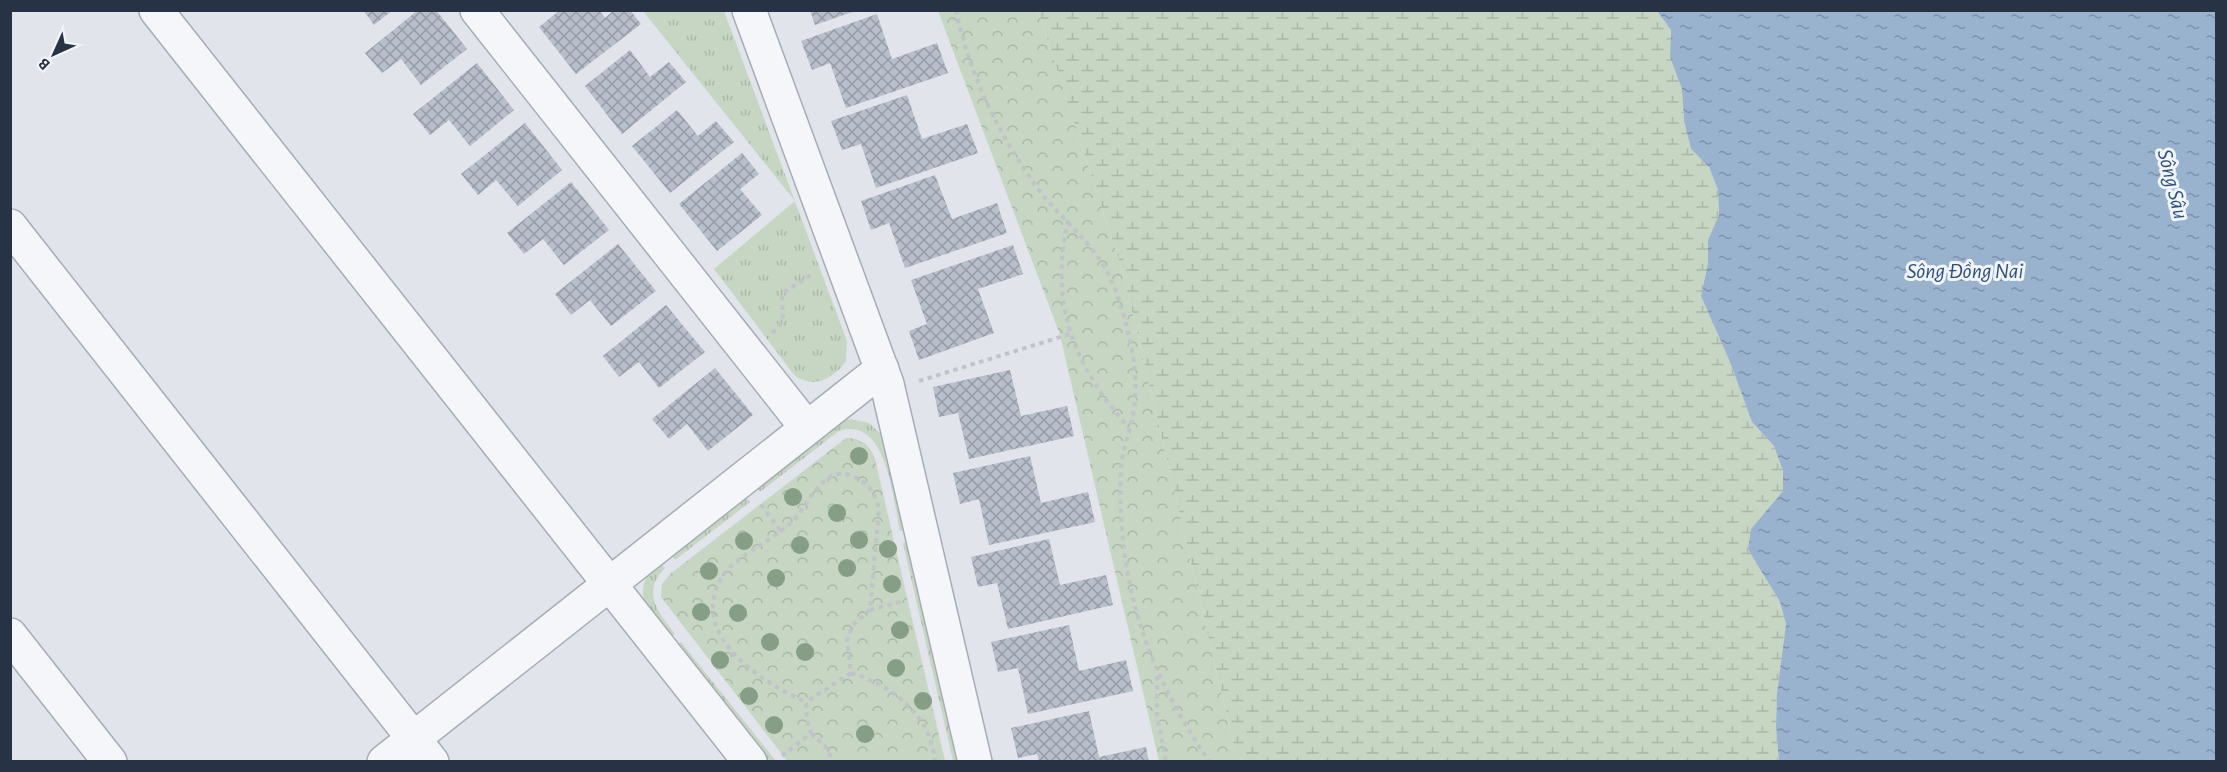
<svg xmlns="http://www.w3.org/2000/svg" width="2227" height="772" viewBox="0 0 2227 772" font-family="'Alegreya Sans',sans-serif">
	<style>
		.grass { fill: url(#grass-tufts) }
		.wetland { fill: url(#wetland-marsh) }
		.park { fill: url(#park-crowns) }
		.water { fill: url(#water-ripples) }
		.building { fill: url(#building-cross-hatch) }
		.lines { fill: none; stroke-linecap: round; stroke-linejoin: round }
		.minor-casing { stroke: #a6acb6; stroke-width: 36 }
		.path { stroke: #c0c3ca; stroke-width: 4; stroke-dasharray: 4.5 4.5; stroke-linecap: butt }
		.minor { stroke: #f5f6f9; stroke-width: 33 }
		.tree { fill: #869d86 }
		.labels { text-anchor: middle; stroke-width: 6; stroke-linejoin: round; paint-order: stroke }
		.water-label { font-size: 22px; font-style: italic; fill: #2e4f7d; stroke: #f1f4f8 }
	</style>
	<defs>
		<pattern id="grass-tufts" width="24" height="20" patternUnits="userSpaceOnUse" patternTransform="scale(1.5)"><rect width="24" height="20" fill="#c6d6c2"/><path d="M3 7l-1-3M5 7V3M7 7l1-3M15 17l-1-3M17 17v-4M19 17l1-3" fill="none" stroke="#aab8a8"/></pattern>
		<pattern id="wetland-marsh" width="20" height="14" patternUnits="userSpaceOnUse" patternTransform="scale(1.5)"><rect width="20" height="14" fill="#c6d6c2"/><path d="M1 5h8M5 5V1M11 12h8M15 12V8" fill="none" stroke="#aab8a8"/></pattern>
		<pattern id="park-crowns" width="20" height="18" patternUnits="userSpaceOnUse" patternTransform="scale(1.5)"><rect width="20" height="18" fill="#c6d6c2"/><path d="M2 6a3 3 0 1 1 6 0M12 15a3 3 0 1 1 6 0" fill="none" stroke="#aab8a8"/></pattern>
		<pattern id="water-ripples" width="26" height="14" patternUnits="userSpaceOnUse" patternTransform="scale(1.5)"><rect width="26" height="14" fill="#99b2ce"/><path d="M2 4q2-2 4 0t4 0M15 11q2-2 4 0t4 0" fill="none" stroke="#7d91a9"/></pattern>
		<pattern id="building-cross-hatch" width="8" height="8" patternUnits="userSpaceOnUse" patternTransform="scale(1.5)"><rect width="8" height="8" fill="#b8beca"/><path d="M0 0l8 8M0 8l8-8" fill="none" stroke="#969ba6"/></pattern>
	</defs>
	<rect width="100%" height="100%" fill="#e1e5eb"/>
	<path class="grass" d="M643,11H724L847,341L846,361C833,379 815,389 795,376L714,269L795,201Z
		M851,419L869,423L883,436L908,529L900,531C893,500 887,415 839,431L760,492L755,485L837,422Z
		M744,494L750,502L675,560L670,553Z
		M911,541L962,761H953L903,543Z
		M659,562L665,568C641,592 658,612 675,634L668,639C648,612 628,591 659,562Z
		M681,642L776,761H765L675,647Z"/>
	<path class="wetland" d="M1038,11H1658L1671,30L1670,57L1682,89L1684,121L1691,149L1709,167L1718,190L1719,216L1708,240V263L1701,296L1730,362L1752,422L1774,446L1783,471V491L1751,529L1768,582L1780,602L1786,624L1777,693L1776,728L1779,761H1242L1234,747L1123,273Z"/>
	<path class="park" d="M938,11H1038L1123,273L1234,747L1242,761H1159L1060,335Z
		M846,438C862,438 870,445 875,459L945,761H787L661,597L662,584L670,574Z"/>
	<path class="water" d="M1658,12L2216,11V761H1779L1776,728L1777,693L1786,624L1780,602L1748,549L1751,529L1783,491V471L1774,446L1752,422L1730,362L1701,296L1708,263V240L1719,215L1718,190L1709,167L1691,149L1684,121L1682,89L1670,57L1671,30Z"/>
	<path class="building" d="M363,10H393L374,25Z
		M418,10H436L467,49L421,85L401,59L382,73L365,53Z
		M560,10H599L605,18L614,10H630L641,24L576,74L539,27Z
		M810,10H855V11L815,25Z
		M877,14L892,59L937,43L948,73L846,108L830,63L812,70L801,41Z
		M630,50L650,77L669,62L686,82L622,134L585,86Z
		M477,63L514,110L470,146L449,120L430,135L413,114Z
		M907,95L922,139L967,124L978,153L876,188L861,144L842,150L831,121Z
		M677,110L698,136L716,121L734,142L670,193L632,146Z
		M525,123L562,170L518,206L496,180L478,195L461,174Z
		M742,153L759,174L740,189L762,215L717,251L679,204Z
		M935,175L952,219L997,203L1007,233L905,268L889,223L871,230L861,201Z
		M571,182L609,230L564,265L543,239L524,254L507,233Z
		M618,244L656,291L611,326L590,300L571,315L555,294Z
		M1013,245L1023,274L978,289L994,333L919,360L909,331L927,324L911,280Z
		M666,305L705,352L659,388L639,362L619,377L603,356Z
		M715,368L753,415L708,451L687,424L669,439L652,419Z
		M1010,370L1021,416L1067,406L1074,436L969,459L958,413L939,417L933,387Z
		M1030,456L1041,503L1088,492L1095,522L989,545L979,499L960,504L953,473Z
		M1049,539L1060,585L1106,575L1113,605L1008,629L997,583L978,587L971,557Z
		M1069,625L1079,671L1126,660L1133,691L1028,714L1018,668L998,672L991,642Z
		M1089,711L1099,757L1146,747L1149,762H1039L1037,754L1018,758L1011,728Z"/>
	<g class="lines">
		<g class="minor-casing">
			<path id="minor" d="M156,10L750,762
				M477,10L807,428
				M749,10L887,384L975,762
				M10,226L432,762
				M10,635L110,762
				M384,762L882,369"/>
		</g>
		<path class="path" d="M956,10C969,73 997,131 1034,183C1066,229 1102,243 1120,303C1131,337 1140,379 1133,415C1130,433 1122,450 1121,468C1116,578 1146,672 1210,762
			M1068,220C1049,304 1073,365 1129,428
			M772,333C790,317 779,312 783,293L811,275
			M919,381L1070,334
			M761,505L781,531
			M870,610L904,601
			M851,673C893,686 931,715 935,762
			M1157,676V715L1166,762
			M811,733L826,747L833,762
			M782,756L811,733L807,720L806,702C758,681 681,630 727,570C746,552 770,541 790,524C809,507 822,461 855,477C869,483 875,494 879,509L870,610L853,625L847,640L851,673L806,702"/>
		<use href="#minor" class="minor"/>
	</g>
	<g class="tree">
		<circle cx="859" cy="456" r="9"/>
		<circle cx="793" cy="497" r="9"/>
		<circle cx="837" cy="513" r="9"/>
		<circle cx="859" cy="540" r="9"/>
		<circle cx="744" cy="541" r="9"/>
		<circle cx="800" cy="545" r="9"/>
		<circle cx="888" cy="549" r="9"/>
		<circle cx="847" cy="568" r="9"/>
		<circle cx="709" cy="571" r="9"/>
		<circle cx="776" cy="578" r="9"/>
		<circle cx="892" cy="584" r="9"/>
		<circle cx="701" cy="612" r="9"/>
		<circle cx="738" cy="613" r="9"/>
		<circle cx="900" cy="630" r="9"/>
		<circle cx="770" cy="642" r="9"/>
		<circle cx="805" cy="652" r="9"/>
		<circle cx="720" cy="660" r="9"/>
		<circle cx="896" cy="668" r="9"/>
		<circle cx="749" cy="696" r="9"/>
		<circle cx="923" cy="701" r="9"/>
		<circle cx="774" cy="725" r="9"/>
		<circle cx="865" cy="734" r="9"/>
	</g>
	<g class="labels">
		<g class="water-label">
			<text transform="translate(2174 184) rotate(76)" y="8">Sông Sâu</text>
			<text x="1965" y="278">Sông Đồng Nai</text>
		</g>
	</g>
	<rect width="2227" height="772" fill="none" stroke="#283245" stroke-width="24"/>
	<g transform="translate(54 54) rotate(225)" stroke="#f1f4f8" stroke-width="4.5" paint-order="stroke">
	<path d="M0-4.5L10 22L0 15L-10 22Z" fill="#283245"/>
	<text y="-9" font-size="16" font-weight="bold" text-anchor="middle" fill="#283245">B</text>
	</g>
</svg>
